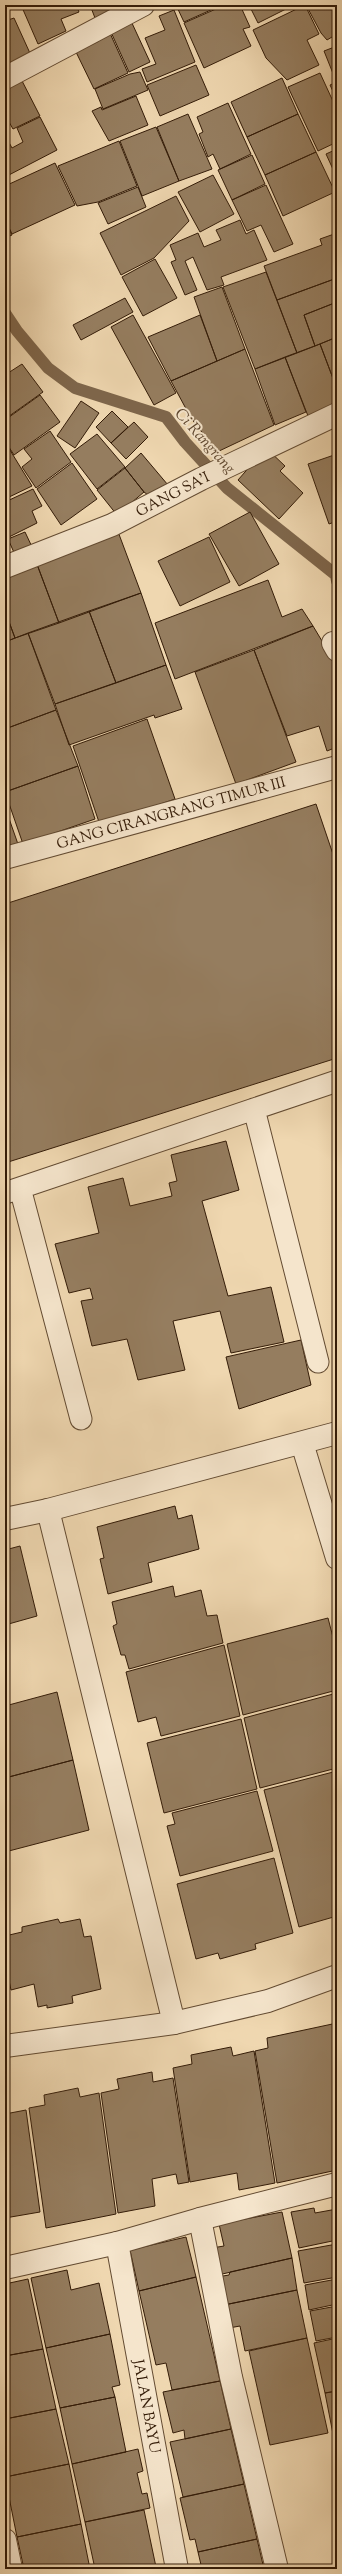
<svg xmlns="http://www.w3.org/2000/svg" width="342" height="2574" viewBox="0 0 342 2574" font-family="'Sorts Mill Goudy',serif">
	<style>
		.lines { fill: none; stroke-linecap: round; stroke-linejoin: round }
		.stream { stroke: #7e664b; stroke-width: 12 }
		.building { fill: #957d5f; stroke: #341c08 }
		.lane-casing { stroke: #634b32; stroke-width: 23 }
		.street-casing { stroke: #634b32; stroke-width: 24 }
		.lane { stroke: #f5e5cc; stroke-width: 21 }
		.street { stroke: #f5e5cc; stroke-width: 22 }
		.labels { text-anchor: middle; stroke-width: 4; stroke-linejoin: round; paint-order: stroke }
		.street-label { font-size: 15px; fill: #341c08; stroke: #f5e5cc }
		.water-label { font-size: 16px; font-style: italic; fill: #5f472f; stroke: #f5e5cc }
	</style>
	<rect width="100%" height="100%" fill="#efd7b0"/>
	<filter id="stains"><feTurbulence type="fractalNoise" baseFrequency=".005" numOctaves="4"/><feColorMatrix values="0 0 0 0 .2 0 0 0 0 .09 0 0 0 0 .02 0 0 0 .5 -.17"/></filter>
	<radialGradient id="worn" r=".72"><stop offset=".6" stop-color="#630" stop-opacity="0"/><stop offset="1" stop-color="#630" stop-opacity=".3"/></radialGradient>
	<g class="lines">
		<path class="stream" d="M5,313L17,331L48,368L75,388L166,417L185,442L227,488L336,575L337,581"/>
	</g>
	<path class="building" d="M21,5H76L79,12L61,19L66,31L38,44Z
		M90,5H123L95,18Z
		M176,5H222L184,22Z
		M225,5H240L250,27L243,29L251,46L204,68L184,23Z
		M249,5H294L258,23Z
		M305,5L319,34L307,40L319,65L287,80L266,58L253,30Z
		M306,5H337V34L327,40L321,33Z
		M174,10L195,62L147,82L142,69L156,64L145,38L165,30L159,16Z
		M14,18L34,62L5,74V21Z
		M131,21L150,62L129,72L110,30Z
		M109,31L128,73L94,89L76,52L99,41L97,37Z
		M337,46V80L336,81L324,51Z
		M196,65L209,95L160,116L147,85Z
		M140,72L148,90L103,109L95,89L130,74Z
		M320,73L337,110V142L318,151L288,87Z
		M19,75L40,116L13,129L5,115V83Z
		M282,78L298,114L247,137L231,102Z
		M337,82V100L330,85Z
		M136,96L148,125L109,141L92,111L101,107L102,110Z
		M228,103L251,154L220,169L213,154L208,157L199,134L203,132L197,117Z
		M188,114L212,169L179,181L157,127Z
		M298,114L316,152L265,175L247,137Z
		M40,117L57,150L5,177V135L12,148L23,142L17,128Z
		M156,127L179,181L142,196L120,141Z
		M119,141L137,186L98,202L77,206L58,166Z
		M337,149V178L326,154Z
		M316,152L335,192L283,216L265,175Z
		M252,155L265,184L232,200L218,170Z
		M55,163L75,205L12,234L5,219V186Z
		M213,175L234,214L200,232L178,192Z
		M266,185L293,244L274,252L261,225L247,231L232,200Z
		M138,187L146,207L108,224L98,203Z
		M176,196L189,221L154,258L121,275L100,233Z
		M240,220L246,234L254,230L267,260L221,277L224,285L207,290L193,257L185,261L197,290L185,295L171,262L176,260L170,245L198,233L204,247L221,240L216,230Z
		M5,221L12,235L5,238Z
		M337,233V278L277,300L264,266L322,245L320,239Z
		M155,259L177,298L143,316L122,277Z
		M266,272L297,353L255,369L223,287Z
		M337,278V302L304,315L315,346L297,353L277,300Z
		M222,287L245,349L217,361L194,297Z
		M125,298L133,312L81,340L73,325Z
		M337,302V337L315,346L304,315Z
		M133,315L176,393L154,405L111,327Z
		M200,315L217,361L171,381L148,337Z
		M337,337V389L320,344Z
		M320,344L337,389V405L308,416L285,357Z
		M245,349L274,425L217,452L191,418L171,381Z
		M285,357L306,412L275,425L255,369Z
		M22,364L43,392L5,419V375Z
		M40,395L60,422L14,455L5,441V420Z
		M81,401L99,413L75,448L57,436Z
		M112,411L128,427L111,443L96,427Z
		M134,422L148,437L126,459L111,443Z
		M50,431L71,462L36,488L22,467L32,459L24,449Z
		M97,434L125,467L97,489L70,454Z
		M5,442L32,486L5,499Z
		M266,448L285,466L280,471L303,493L279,519L238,480Z
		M141,453L168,485L152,498L144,492L125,468Z
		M337,454V521L329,524L308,464Z
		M72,463L97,499L61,525L37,489Z
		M125,468L144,492L117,515L97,490Z
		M33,489L42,506L32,511L37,523L5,539V502Z
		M250,512L279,564L239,586L209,534Z
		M117,529L141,593L59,623L35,559Z
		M25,532L33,549L16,557L8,539Z
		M209,537L230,582L180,606L158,561Z
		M35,559L59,623L15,638L5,611V570Z
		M268,580L282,617L302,609L313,626L175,679L155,623Z
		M141,593L166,665L116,683L89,611Z
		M5,611L15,638L5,642Z
		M89,611L116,683L55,704L28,633Z
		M313,626L337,666V747L327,751L319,726L287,736L254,650Z
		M28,633L56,710L5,729V642Z
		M254,650L296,762L236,784L195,672Z
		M166,665L182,709L155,718L154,715L69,745L55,704Z
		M56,710L78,766L5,792V729Z
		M147,719L175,799L100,825L73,746Z
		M78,766L95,819L23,844L5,792Z
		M316,804L337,866V1058L5,1163V904Z
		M5,807L19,847L5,851Z
		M226,1141L239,1190L202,1201L228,1296L271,1287L284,1342L231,1353L220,1311L173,1321L185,1370L138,1380L127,1339L92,1346L81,1301L93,1299L90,1288L69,1293L55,1244L99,1233L88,1187L123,1178L130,1206L172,1196L169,1183L177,1181L171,1155Z
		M301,1340L311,1385L239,1409L226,1357Z
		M175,1506L178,1519L192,1515L199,1549L148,1563L152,1582L108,1594L100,1559L104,1558L97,1527Z
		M20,1546L37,1616L5,1625V1550Z
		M173,1586L175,1597L201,1590L207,1616L217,1615L223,1643L129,1669L125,1655H121L113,1626L117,1624L112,1602Z
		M328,1618L337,1653V1675L333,1676L337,1690L243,1715L227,1644Z
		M224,1645L240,1716L161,1736L156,1717L138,1722L126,1672Z
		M57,1692L73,1760L5,1778V1706Z
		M337,1693V1768L260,1788L244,1718Z
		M241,1719L257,1789L164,1813L147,1743Z
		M73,1760L89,1830L5,1852V1778Z
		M337,1771V1916L299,1927L264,1790Z
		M257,1791L273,1851L180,1876L167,1826L175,1824L172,1813Z
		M274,1858L293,1933L255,1944L256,1949L220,1959L218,1953L196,1959L177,1884Z
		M58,1919L60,1923L80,1919L84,1937L91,1936L101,1989L72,1996L73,2003L47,2008V2005L38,2007L34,1984L11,1990L5,1961V1936L22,1932V1927Z
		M337,2023V2170L277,2183L255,2051L268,2048L267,2038Z
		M231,2047L233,2056L254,2051L275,2183L239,2190L237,2173L190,2182L173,2068L192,2064L191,2055Z
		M152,2072L153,2082L173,2078L189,2182L178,2184L176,2174L152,2179L155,2206L118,2213L101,2093L119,2089L117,2079Z
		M78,2088L80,2097L99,2093L116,2214L46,2228L29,2108L45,2105L44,2095Z
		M26,2110L40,2212L5,2218V2114Z
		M314,2208L315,2213L337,2209V2240L299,2248L291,2212Z
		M282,2212L292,2258L218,2275L212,2248L224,2246L219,2224Z
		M186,2237L196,2277L139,2291L130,2250Z
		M337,2244V2277L304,2283L298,2251Z
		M292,2258L297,2290L224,2305L217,2277L229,2275L230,2272Z
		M67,2270L71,2290L99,2283L110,2334L46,2348L31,2278Z
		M196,2277L220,2381L172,2390L166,2363L156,2365L139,2291Z
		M28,2279L43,2349L5,2356V2284Z
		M337,2279V2304L309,2310L305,2285Z
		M297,2290L307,2338L245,2351L240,2326L229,2328L224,2305Z
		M337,2306V2337L316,2341L310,2311Z
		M110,2334L120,2385L112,2387L115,2397L60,2408L46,2348Z
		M307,2338L328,2433L270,2445L249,2351Z
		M337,2338V2391L325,2393L314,2343Z
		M43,2349L56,2409L5,2419V2356Z
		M220,2381L231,2429L185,2439L184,2430L173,2433L163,2392Z
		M337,2391V2438L334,2439L325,2393Z
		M115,2397L126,2452L72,2464L60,2408Z
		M56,2409L69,2464L5,2477V2419Z
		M231,2429L244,2484L183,2497L170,2442Z
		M138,2449L143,2471L137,2473L142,2494L147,2493L150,2508L85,2522L72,2464Z
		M69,2464L81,2524L17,2537L5,2477Z
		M244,2484L257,2539L198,2552L195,2539L190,2540L180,2498Z
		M144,2510L156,2567L145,2569H95L85,2522Z
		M81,2524L90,2569H24L17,2537Z
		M257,2539L264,2569H202L198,2552Z
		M160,2566V2569H145L156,2567Z"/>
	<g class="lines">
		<g class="lane-casing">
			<path id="lane" d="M254,1109L318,1362
				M20,1188L81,1419
				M5,1193L337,1081"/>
		</g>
		<g class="street-casing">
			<g id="street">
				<path d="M5,78L143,5"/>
				<path id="s1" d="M5,567L112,525L201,479L337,414"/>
				<path d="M333,643L337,650"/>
				<path id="s2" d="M5,858L337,767"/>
				<path d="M302,1443L337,1558"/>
				<path d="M48,1510L174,2023"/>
				<path d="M5,1519L48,1510L337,1433"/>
				<path d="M5,2046L174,2023L268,2001L337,1976"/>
				<path d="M200,2219L231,2377L277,2569"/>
				<path id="s3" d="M117,2243L177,2569"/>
				<path d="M5,2268L117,2243L200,2219L337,2184"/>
				<path d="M5,2540L11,2569"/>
			</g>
		</g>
		<use href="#lane" class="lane"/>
		<use href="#street" class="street"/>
	</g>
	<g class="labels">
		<g class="street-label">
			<text dy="5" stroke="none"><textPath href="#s1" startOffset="183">GANG SA'I</textPath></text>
			<text dy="5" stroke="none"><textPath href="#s2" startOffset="172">GANG CIRANGRANG TIMUR III</textPath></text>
			<text dy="5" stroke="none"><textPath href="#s3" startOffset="166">JALAN BAYU</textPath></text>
		</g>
		<g class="water-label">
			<text transform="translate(206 440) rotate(48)" y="6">Ci Rangrang</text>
		</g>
	</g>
	<rect width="342" height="2574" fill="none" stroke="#efd7b0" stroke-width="20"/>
	<rect x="6" y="6" width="330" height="2562" fill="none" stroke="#341c08" stroke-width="2"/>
	<rect x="10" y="10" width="322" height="2554" fill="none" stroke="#341c08"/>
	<rect width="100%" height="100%" filter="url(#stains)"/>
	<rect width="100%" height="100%" fill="url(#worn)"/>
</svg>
